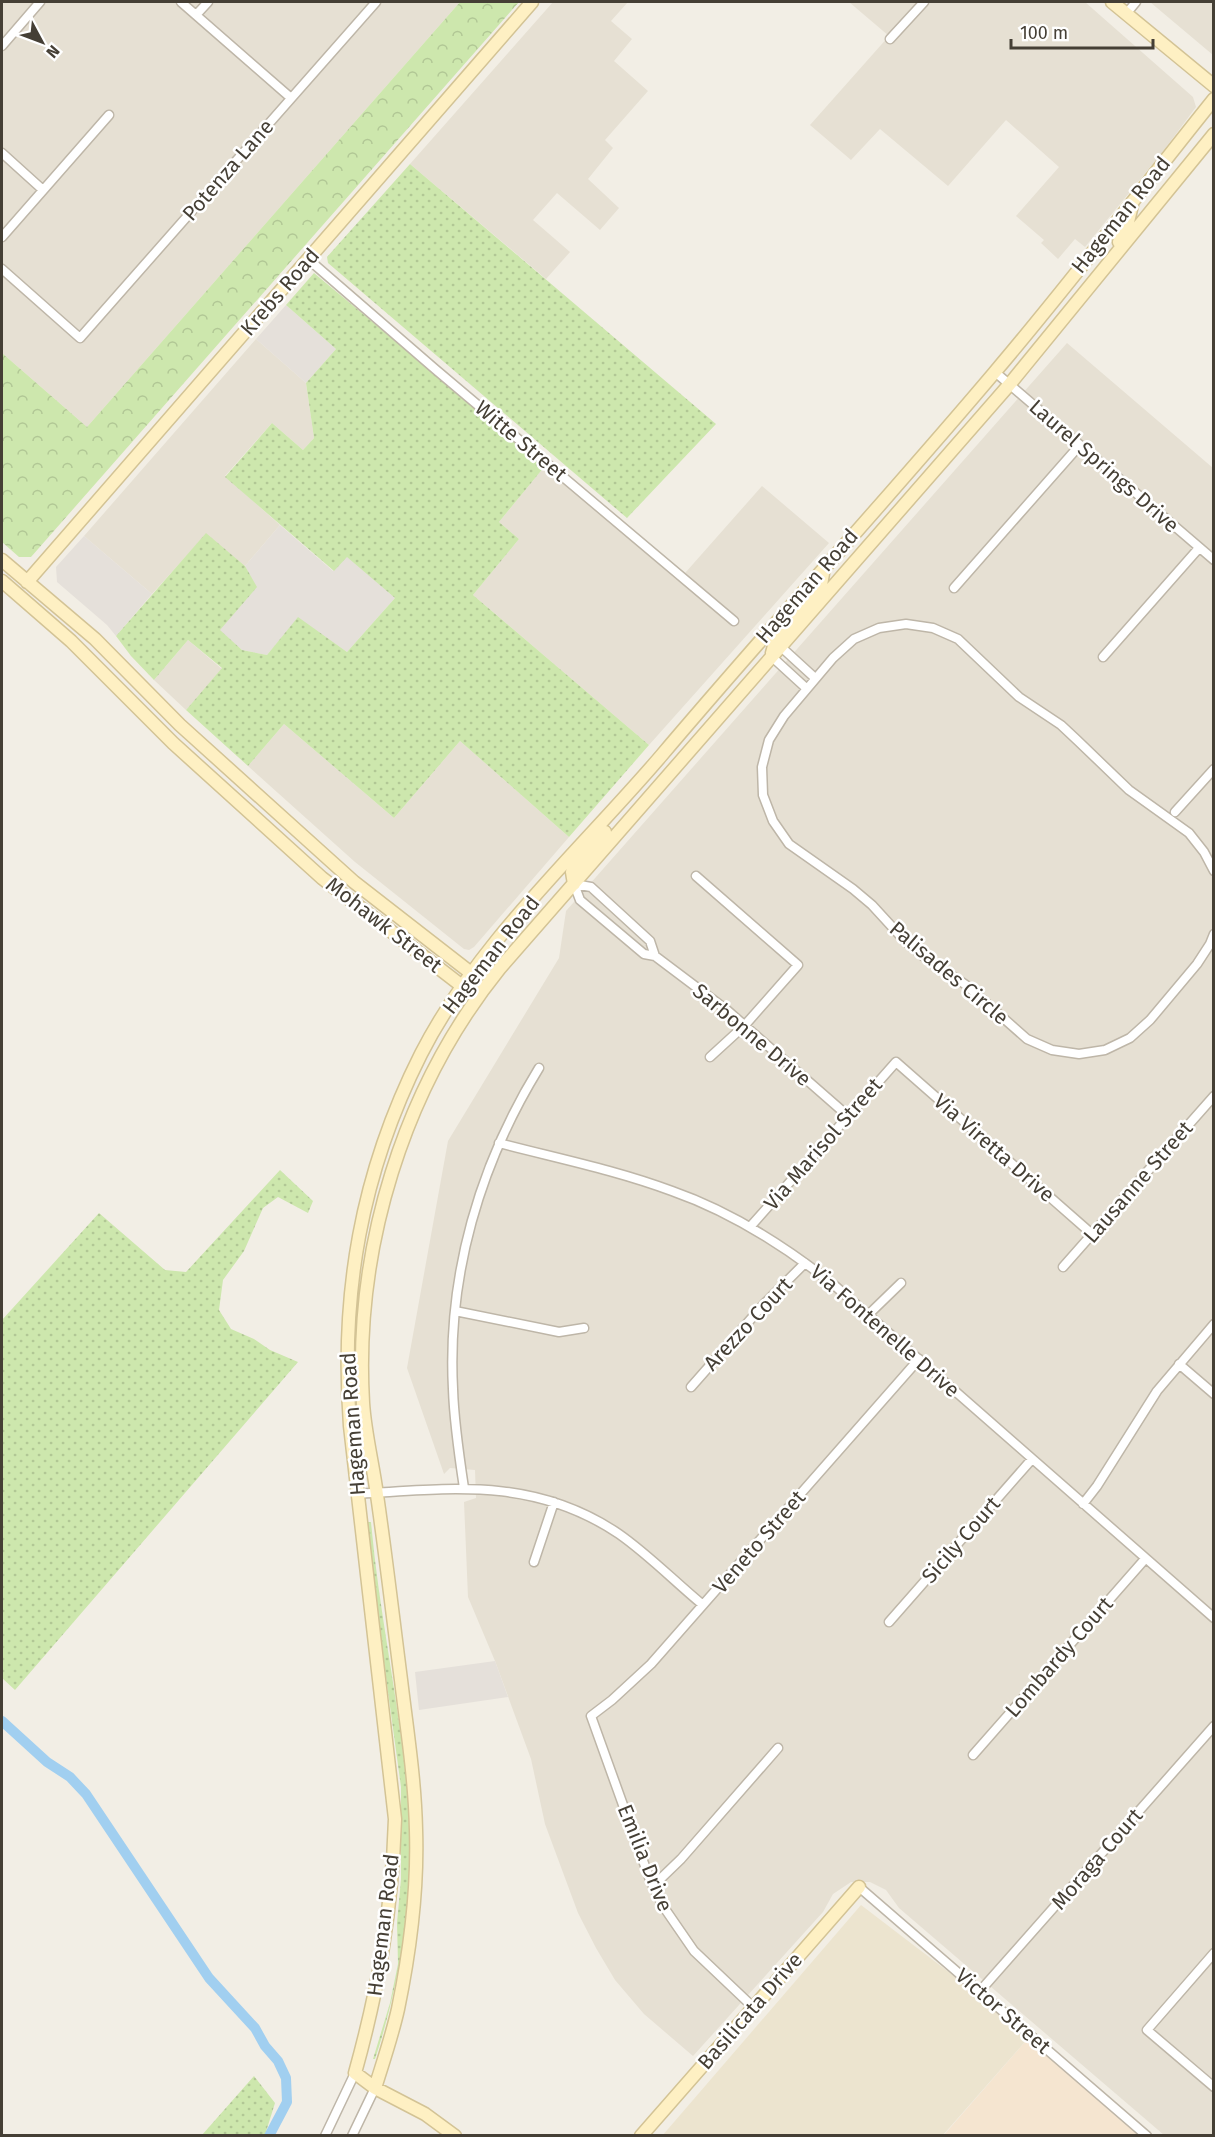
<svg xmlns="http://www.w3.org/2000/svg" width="1215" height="2137" viewBox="0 0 1215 2137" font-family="'Fira Sans',sans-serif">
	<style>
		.residential { fill: #e6e0d3 }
		.commercial { fill: #f5e5d0 }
		.industrial { fill: #e5e0da }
		.education { fill: #ece4cf }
		.grass { fill: url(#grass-dots) }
		.forest { fill: url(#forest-crowns) }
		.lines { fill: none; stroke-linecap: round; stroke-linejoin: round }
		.canal { stroke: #a1cff0; stroke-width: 10 }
		.street-casing { stroke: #beb6a8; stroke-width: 11 }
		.secondary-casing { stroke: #d3c395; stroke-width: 15 }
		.street { stroke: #fff; stroke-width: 8 }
		.secondary { stroke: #fef0c3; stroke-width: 12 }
		.labels { text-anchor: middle; stroke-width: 5; stroke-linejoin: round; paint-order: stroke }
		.street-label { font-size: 21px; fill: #453f35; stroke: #fff }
	</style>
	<defs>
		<pattern id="grass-dots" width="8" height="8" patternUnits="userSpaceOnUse" patternTransform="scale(1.5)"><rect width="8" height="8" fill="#cde7ad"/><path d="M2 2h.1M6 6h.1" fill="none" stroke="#b1c795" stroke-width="1.8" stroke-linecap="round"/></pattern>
		<pattern id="forest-crowns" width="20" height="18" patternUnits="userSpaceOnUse" patternTransform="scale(1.5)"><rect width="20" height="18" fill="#cde7ad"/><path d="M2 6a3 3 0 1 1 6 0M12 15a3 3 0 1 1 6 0" fill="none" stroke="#b1c795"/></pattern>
	</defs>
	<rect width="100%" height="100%" fill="#f2eee5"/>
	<path class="residential" d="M2,2H460L87,427L2,353Z
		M553,2H628L611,21L632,39L614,61L648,91L605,140L613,148L588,179L619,208L600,230L557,193L533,220L570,252L546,279L410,164Z
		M849,2H1085L1193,97L1196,107L1164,150L1085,247L1075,239L1058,259L1041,243L1044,240L1016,216L1059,167L1006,120L948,186L880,129L851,160L810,125L889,36Z
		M1150,2H1213V55Z
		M256,339L306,383L314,438L303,450L272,423L225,476L280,525L245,566L206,534L152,594L84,536Z
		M1067,343L1213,468V2135H1164L899,1908L886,1890L870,1882H851L833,1894L823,1912L693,2056L644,2014L615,1980L596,1948L578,1913L545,1824L531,1759L495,1661L468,1597L464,1502L476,1498L475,1470L450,1468L444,1474L407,1368L448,1141L559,958L566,911Z
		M545,466L678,581L762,486L829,543L649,745L473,595L519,539L499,522Z
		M188,640L222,669L186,710L154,680Z
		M284,724L394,818L460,741L569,837L474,947L469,950L464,949L355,862L248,766Z"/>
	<path class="commercial" d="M1031,2035L1143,2136H943Z"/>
	<path class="industrial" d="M286,305L336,349L306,383L256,339Z
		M280,525L333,571L347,556L395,598L347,652L298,618L267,655L242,650L219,630L256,587L245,566Z
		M84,536L152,594L116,636L107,625L57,582L56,567Z
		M495,1661L508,1697L419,1710L415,1672Z"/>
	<path class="education" d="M861,1905L1031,2035L943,2135L662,2136Z"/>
	<path class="grass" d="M410,164L716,424L627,518L328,263L327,257Z
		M314,273L545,466L499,522L519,539L473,595L649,745L569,837L460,741L394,818L284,724L248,766L186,710L222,668L188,640L154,680L131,656L116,636L206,533L245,566L257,587L220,630L242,650L267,655L298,617L347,652L395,598L347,557L334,571L225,477L272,423L303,450L314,438L306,383L336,349L286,305Z
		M280,1170L313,1201L308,1213L278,1197L263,1208L244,1251L223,1280L219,1310L231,1329L254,1339L270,1350L298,1362L15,1690L2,1678V1320L99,1213L165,1270L186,1272Z
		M368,1522H371C379,1614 400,1705 408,1798C415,1887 403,1974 375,2059H373L390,2003L398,1964L397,1923L401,1879V1787L367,1538Z
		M254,2076L275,2103L265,2135H202Z"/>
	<path class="forest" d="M460,2H519L31,557H19L2,542V353L87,427Z"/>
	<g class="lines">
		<path class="canal" d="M2,1721L47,1762L70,1777L86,1794L209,1978L255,2028L265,2046L278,2061L286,2078L287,2102L269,2136"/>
		<g class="street-casing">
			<path id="street" d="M181,2L291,98
				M1126,14L1136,2
				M196,15L208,2
				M890,39L924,2
				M2,46L40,2
				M2,153L43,190
				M2,237L109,115
				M308,259L435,369L734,621
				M2,269L80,338L376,2
				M995,372L1214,560
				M954,588L1079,446
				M780,646L815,678
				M771,656L806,688
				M1103,657L1199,548
				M1175,812L1214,769
				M1214,871L1204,852L1189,833L1129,790L1077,740L1061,725L1019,697L958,639L933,628L906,624L879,628L854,639L833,658L784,716L769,740L762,767L763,795L773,821L789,844L853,889L872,905L905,941L923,956L966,985L1027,1039L1052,1050L1079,1054L1105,1050L1130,1038L1150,1020L1197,964L1210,944L1214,934
				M696,876L798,965L745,1025L710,1057
				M574,884L580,900L644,954L655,956L728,1011L848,1116
				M574,884L591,887L650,941L655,956
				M499,1143C556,1158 616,1170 672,1191C732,1212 785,1246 834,1285L1214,1618
				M750,1227L896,1062L1092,1234
				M1063,1267L1214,1096
				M455,1311L559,1332L584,1328
				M868,1315L901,1283
				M1179,1364L1214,1394
				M691,1387L765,1303L805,1263
				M464,1488C459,1455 454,1422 453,1389C447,1275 480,1164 539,1068
				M357,1494C452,1488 535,1477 619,1534C649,1555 675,1582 703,1605
				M1083,1504L1097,1486L1157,1391L1214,1324
				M534,1562L554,1502
				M889,1622L1032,1459
				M973,1755L1145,1559
				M653,1886L681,1859L778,1748
				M859,1887L1147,2136
				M1214,1953L1147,2030L1214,2087
				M980,1991L1214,1726
				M753,2007L694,1951L663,1906L650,1880L591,1716L612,1700L651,1664L919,1359
				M325,2136L355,2073
				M352,2136L375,2088"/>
		</g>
		<g class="secondary-casing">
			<path id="secondary" d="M1112,2L1214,86
				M1119,242L1128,222L1132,205
				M2,560L95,639L180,725L354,882L471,973L481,991
				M2,581L71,641L173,743L322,878L462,986L468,988
				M27,582L532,2
				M772,653L777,635L821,585L824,568
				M574,884L572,872L605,832
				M375,2088C383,2062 392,2036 398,2009C410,1951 418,1890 416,1830C415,1780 407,1730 401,1680C393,1618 386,1557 377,1495C373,1464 365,1434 363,1403C354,1249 403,1088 500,968L1009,385L1214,134
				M455,2136L425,2114L375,2088L355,2073C379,1987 392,1910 395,1819L350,1426C340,1294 361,1173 421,1054C478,942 580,851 661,756C770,627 885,502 994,373C1069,285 1141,190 1214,99
				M641,2136L859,1887"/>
		</g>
		<use href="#street" class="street"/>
		<use href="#secondary" class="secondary"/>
	</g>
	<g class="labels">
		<g class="street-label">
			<text transform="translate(228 170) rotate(-49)" y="7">Potenza Lane</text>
			<text transform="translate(1121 215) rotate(-51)" y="7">Hageman Road</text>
			<text transform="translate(280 292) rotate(-49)" y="7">Krebs Road</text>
			<text transform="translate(521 441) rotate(40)" y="7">Witte Street</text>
			<text transform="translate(1104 466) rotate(41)" y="7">Laurel Springs Drive</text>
			<text transform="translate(807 586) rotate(-49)" y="7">Hageman Road</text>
			<text transform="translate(384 925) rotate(38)" y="7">Mohawk Street</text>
			<text transform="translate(491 955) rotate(-52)" y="7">Hageman Road</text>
			<text transform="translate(949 973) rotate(40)" y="7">Palisades Circle</text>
			<text transform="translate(752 1035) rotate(40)" y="7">Sarbonne Drive</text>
			<text transform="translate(823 1144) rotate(-49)" y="7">Via Marisol Street</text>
			<text transform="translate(994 1148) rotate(41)" y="7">Via Viretta Drive</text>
			<text transform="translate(1138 1182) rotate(-49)" y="7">Lausanne Street</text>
			<text transform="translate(748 1324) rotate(-47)" y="7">Arezzo Court</text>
			<text transform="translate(885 1331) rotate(41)" y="7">Via Fontenelle Drive</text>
			<text transform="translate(353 1424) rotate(-94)" y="7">Hageman Road</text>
			<text transform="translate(961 1540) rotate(-49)" y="7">Sicily Court</text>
			<text transform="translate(759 1542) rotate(-49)" y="7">Veneto Street</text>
			<text transform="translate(1059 1657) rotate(-49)" y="7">Lombardy Court</text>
			<text transform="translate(645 1858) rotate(68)" y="7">Emilia Drive</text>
			<text transform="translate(1097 1859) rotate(-49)" y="7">Moraga Court</text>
			<text transform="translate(383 1925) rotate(-83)" y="7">Hageman Road</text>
			<text transform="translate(750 2011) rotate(-49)" y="7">Basilicata Drive</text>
			<text transform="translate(1003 2011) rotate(41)" y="7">Victor Street</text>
		</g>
	</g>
	<rect width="1215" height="2137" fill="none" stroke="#453f35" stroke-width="6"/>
	<g transform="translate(42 42) rotate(131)" stroke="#ffffff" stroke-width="4.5" paint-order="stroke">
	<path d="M0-4.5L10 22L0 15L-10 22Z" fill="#453f35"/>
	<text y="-9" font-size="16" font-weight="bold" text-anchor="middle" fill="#453f35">N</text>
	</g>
	<path d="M1011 39v9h142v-9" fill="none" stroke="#453f35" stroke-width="3"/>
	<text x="1020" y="39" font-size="18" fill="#453f35" stroke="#ffffff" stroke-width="4.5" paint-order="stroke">100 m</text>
</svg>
